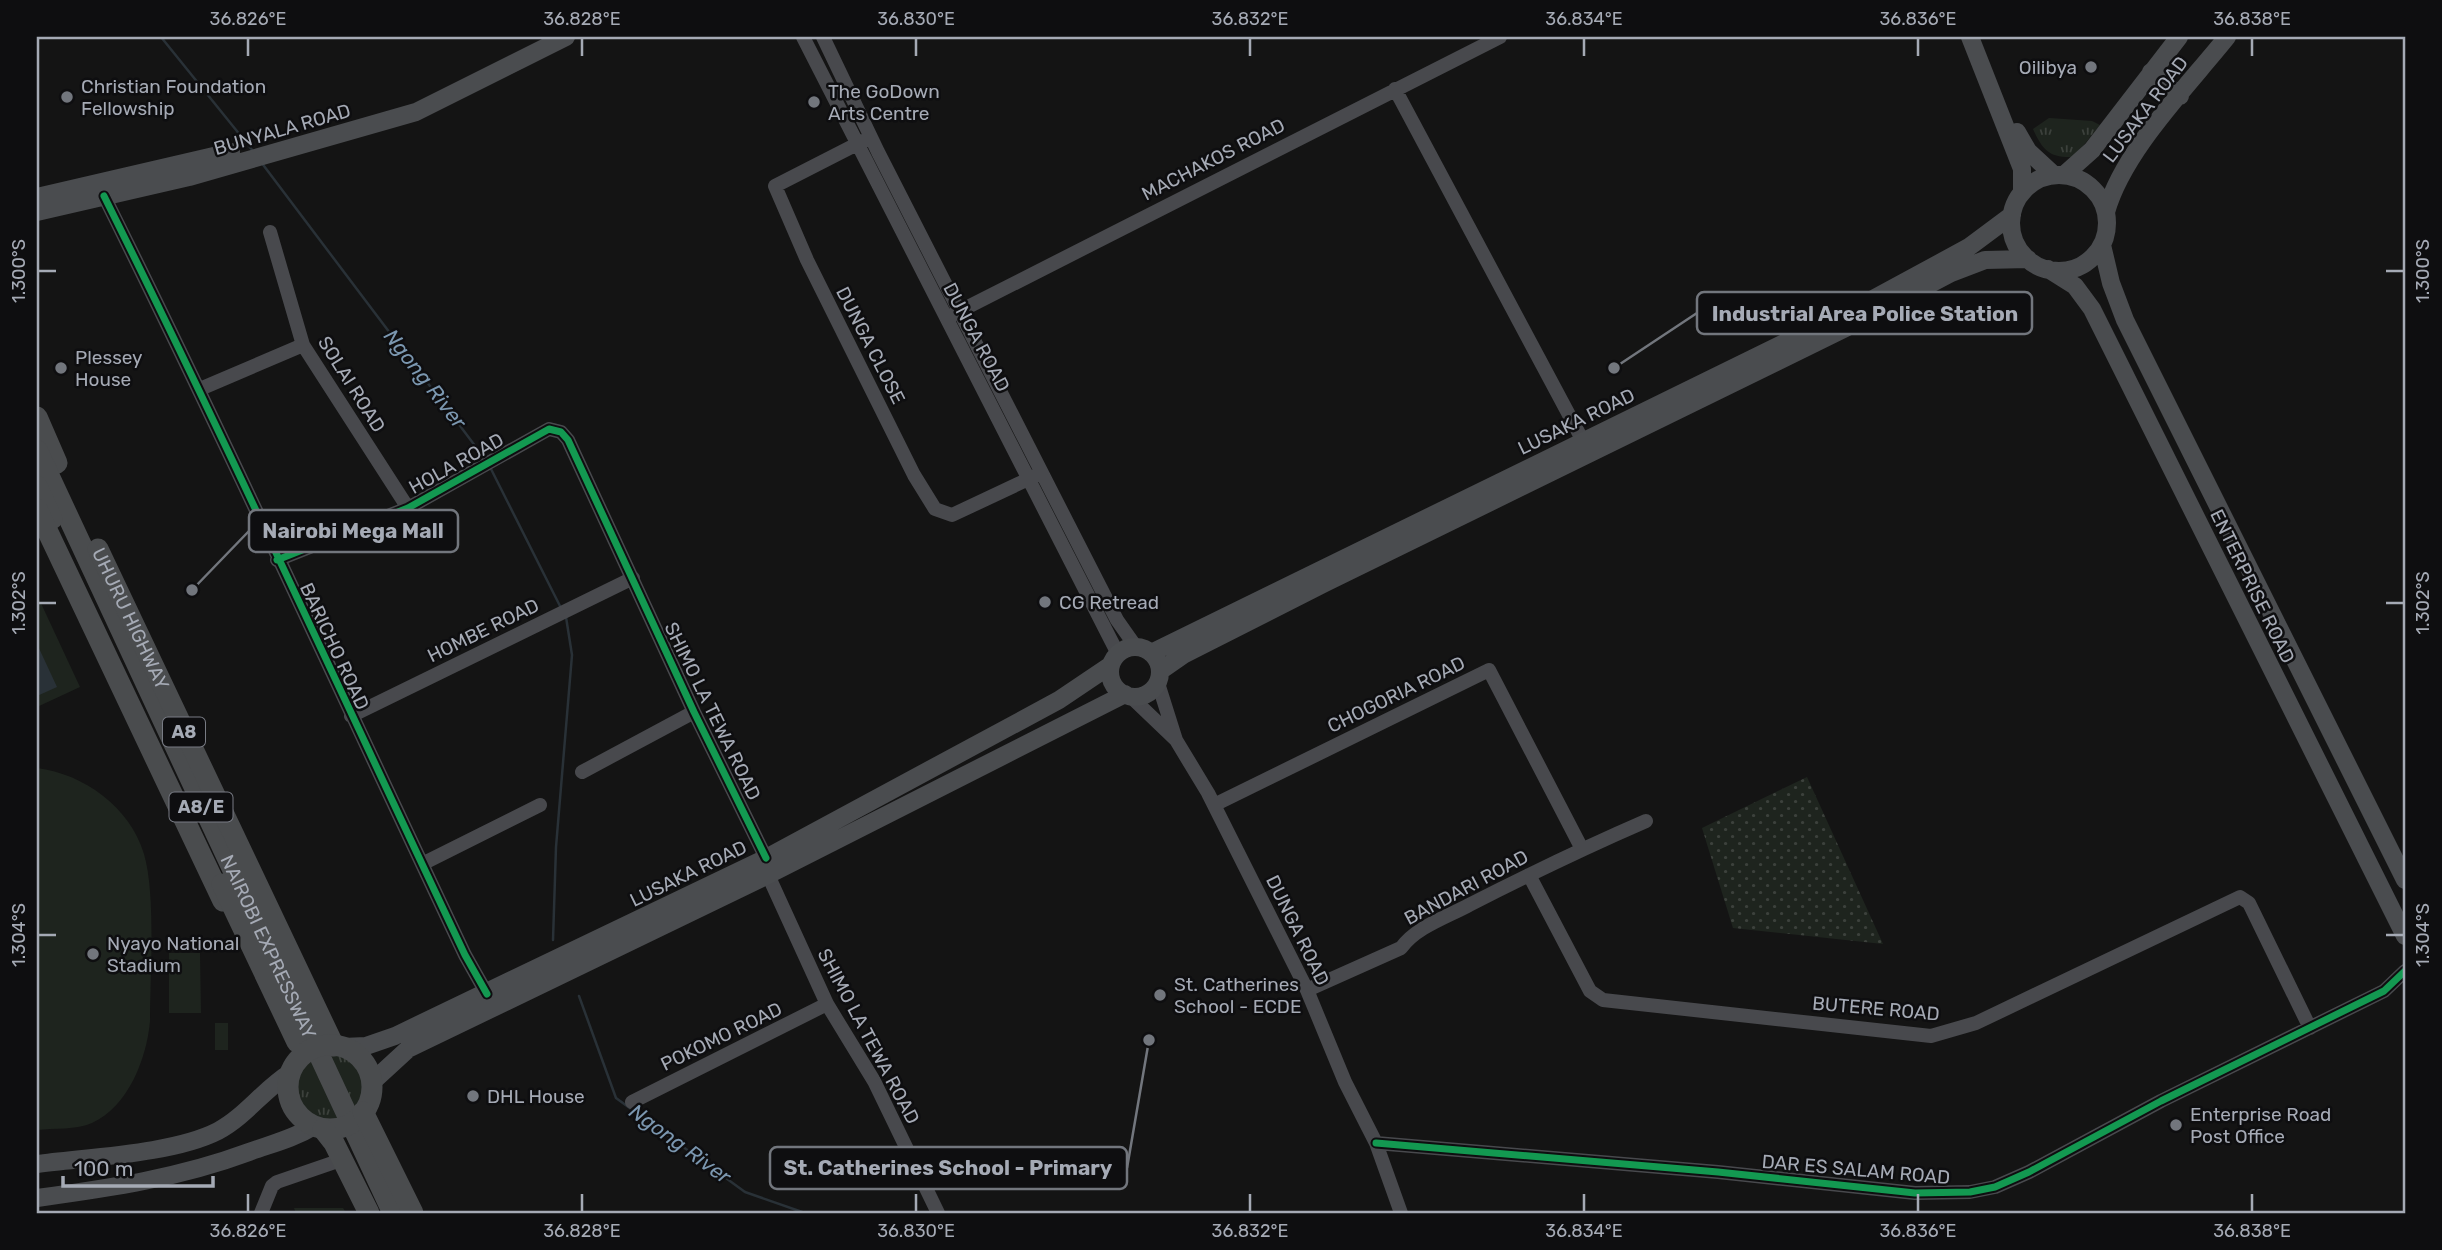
<svg xmlns="http://www.w3.org/2000/svg" width="2442" height="1250" viewBox="0 0 2442 1250" font-family="Rubik,sans-serif">
	<style>
		.grass { fill: url(#grass-dots) }
		.park { fill: url(#park-tufts) }
		.pitch { fill: #1e241e }
		.water { fill: #293137 }
		.lines { fill: none; stroke-linecap: round; stroke-linejoin: round }
		.stream { stroke: #293137; stroke-width: 2.5 }
		.minor { stroke: #48494d; stroke-width: 14 }
		.major { stroke: #4a4c4f; stroke-width: 18 }
		.highway { stroke: #4a4c4e; stroke-width: 21 }
		.cycleway-casing { stroke: #0e0e10; stroke-width: 11 }
		.cycleway { stroke: #139951; stroke-width: 7 }
		.ticks { fill: none; stroke: #a5aab5; stroke-width: 2.5 }
		.poi-dot { fill: #72767d; stroke: #0e0e10; stroke-width: 2.5 }
		.labels { text-anchor: middle; stroke-width: 5; stroke-linejoin: round; paint-order: stroke }
		.shield { fill: #0e0e10; stroke: #787b84; stroke-width: 2 }
		.shield-label { font-size: 18px; font-weight: bold; fill: #a5aab5 }
		.poi-label { font-size: 19px; fill: #a5aab5; stroke: #0e0e10; text-anchor: start }
		.street-label { font-size: 19px; fill: #a5aab5; stroke: #0e0e10 }
		.water-label { font-size: 21px; font-style: italic; fill: #7b97b0; stroke: #0e0e10 }
		.leader { fill: none; stroke: #72767d; stroke-width: 2.5 }
		.callout-dot { fill: #72767d; stroke: #0e0e10; stroke-width: 2.5 }
		.callout { fill: #0e0e10; stroke: #72767d; stroke-width: 2.5 }
		.callout-label { font-size: 21px; text-anchor: middle; font-weight: bold; fill: #a5aab5 }
		.neatline { fill: none; stroke: #a5aab5; stroke-width: 2.5 }
		.ticks-label { font-size: 18px; text-anchor: middle; fill: #a5aab5 }
	</style>
	<defs>
		<pattern id="grass-dots" width="8" height="8" patternUnits="userSpaceOnUse" patternTransform="scale(1.75)"><rect width="8" height="8" fill="#1e241e"/><path d="M2 2h.1M6 6h.1" fill="none" stroke="#3c413c" stroke-width="1.8" stroke-linecap="round"/></pattern>
		<pattern id="park-tufts" width="24" height="20" patternUnits="userSpaceOnUse" patternTransform="scale(1.75)"><rect width="24" height="20" fill="#1e241e"/><path d="M3 7l-1-3M5 7V3M7 7l1-3M15 17l-1-3M17 17v-4M19 17l1-3" fill="none" stroke="#3c413c"/></pattern>
	</defs>
	<rect width="100%" height="100%" fill="#141414"/>
	<path class="grass" d="M1807,777L1883,944L1733,928L1702,828Z"/>
	<path class="park" d="M2049,118L2092,121L2100,125L2074,157C2050,158 2043,151 2033,129Z
		M296 1087a34 34 0 1 1 68 0a34 34 0 1 1-68 0Z
		M294,1208H343L346,1213H296Z"/>
	<path class="pitch" d="M39,599L80,687L37,707V600Z
		M37,768C84,774 130,807 144,854C156,895 150,976 150,1021C147,1058 128,1107 92,1123C77,1130 53,1128 37,1130Z
		M169,953H200L201,1013H169Z
		M215,1023H228V1050H215Z"/>
	<path class="water" d="M37,644L57,687L37,696Z"/>
	<g class="lines">
		<path class="stream" d="M161,37L253,151
			M261,162L485,459
			M490,467L561,608
			M553,940L556,847L572,655L566,617
			M579,996L616,1098L745,1192L805,1213"/>
		<path class="minor" d="M803,37L1118,654
			M823,37L878,152L1117,620L1136,647
			M1395,89L1583,441
			M863,141L775,186L807,260L914,475L935,509L952,515L1037,475
			M104,196C229,447 345,702 465,955L487,994
			M270,232L303,345L408,508
			M952,315L1500,37
			M200,389L303,345
			M277,560L408,508L549,429L561,432L568,440L694,712L766,858
			M1158,683L1176,740L1208,793L1307,990L1345,1082L1376,1143L1401,1213
			M1130,696L1176,740
			M351,716L633,578
			M582,772L694,712
			M1214,805L1489,670L1582,849
			M422,864L540,805
			M768,875L827,1004L874,1081L938,1213
			M1529,875L1590,991L1603,1000L1931,1036L1976,1023L2240,897L2249,903L2310,1028
			M1307,990L1401,948C1416,927 1447,917 1469,905C1528,875 1586,847 1646,821
			M632,1102L827,1004
			M1376,1143L1718,1172L1915,1193L1970,1192L1995,1187L2029,1172L2161,1101L2384,991L2405,971
			M261,1213L272,1186L277,1182L341,1160"/>
		<path class="major" d="M1970,37L2022,169V192
			M2151,72L2180,96
			M2017,132L2028,151L2054,175
			M2064,175L2092,150L2179,37
			M2011 223a48 48 0 1 1 96 0a48 48 0 1 1-96 0Z
			M37,197L231,152
			M37,212L189,177L416,112L566,37
			M2106,212C2123,151 2187,87 2227,37
			M2102,245L2111,283L2125,320L2405,880
			M2048,269L2075,286L2092,309L2405,936
			M1110 672a25 25 0 1 1 50 0a25 25 0 1 1-50 0Z
			M1151,653L1864,304L1969,247L2012,215
			M1160,671L1183,655L1325,583L1860,321L1951,273L1985,260L2028,259
			M343,1047L366,1046L395,1036L766,858L1059,700L1111,665
			M371,1083L408,1049L768,875L1125,694
			M37,1164C89,1157 173,1154 218,1131C246,1116 264,1089 290,1073
			M37,1198C110,1188 179,1178 249,1152C271,1144 293,1139 314,1126"/>
		<g class="highway">
			<path d="M37,417L57,463"/>
			<path id="s1" d="M37,450L393,1213"/>
			<path d="M37,486L52,519"/>
			<path d="M37,509L223,901"/>
			<path id="s2" d="M98,549L334,1046"/>
			<path d="M222,884L297,1042"/>
			<circle cx="330" cy="1087" r="42"/>
			<path d="M363,1112L413,1213"/>
			<path d="M323,1129L334,1143L369,1213"/>
		</g>
		<g class="cycleway-casing">
			<path id="cycleway" d="M104,196C229,447 345,702 465,955L487,994
				M277,560L408,508L549,429L561,432L568,440L694,712L766,858
				M1376,1143L1718,1172L1915,1193L1970,1192L1995,1187L2029,1172L2161,1101L2384,991L2405,971"/>
		</g>
		<use href="#cycleway" class="cycleway"/>
	</g>
	<path class="ticks" d="M248,38V56M582,38V56M916,38V56M1250,38V56M1584,38V56M1918,38V56M2252,38V56M38,271H56M2386,271H2404M38,603H56M2386,603H2404M38,935H56M2386,935H2404M248,1194V1212M582,1194V1212M916,1194V1212M1250,1194V1212M1584,1194V1212M1918,1194V1212M2252,1194V1212"/>
	<g class="poi-dot">
		<circle cx="2091" cy="67" r="7"/>
		<circle cx="67" cy="97" r="7"/>
		<circle cx="814" cy="102" r="7"/>
		<circle cx="61" cy="368" r="7"/>
		<circle cx="1045" cy="602" r="7"/>
		<circle cx="93" cy="954" r="7"/>
		<circle cx="1160" cy="995" r="7"/>
		<circle cx="473" cy="1096" r="7"/>
		<circle cx="2176" cy="1125" r="7"/>
	</g>
	<g class="labels">
		<g class="shield">
			<rect x="163" y="717.5" width="42" height="29" rx="5"/>
			<rect x="169.5" y="792.5" width="63" height="29" rx="5"/>
		</g>
		<g class="shield-label">
			<text x="184" y="738">A8</text>
			<text x="201" y="813">A8/E</text>
		</g>
		<g class="poi-label">
			<text x="2077" y="74" text-anchor="end">Oilibya</text>
			<text x="81" y="93">Christian Foundation<tspan x="81" dy="22">Fellowship</tspan></text>
			<text x="828" y="98">The GoDown<tspan x="828" dy="22">Arts Centre</tspan></text>
			<text x="75" y="364">Plessey<tspan x="75" dy="22">House</tspan></text>
			<text x="1059" y="609">CG Retread</text>
			<text x="107" y="950">Nyayo National<tspan x="107" dy="22">Stadium</tspan></text>
			<text x="1174" y="991">St. Catherines<tspan x="1174" dy="22">School - ECDE</tspan></text>
			<text x="487" y="1103">DHL House</text>
			<text x="2190" y="1121">Enterprise Road<tspan x="2190" dy="22">Post Office</tspan></text>
		</g>
		<g class="street-label">
			<text transform="translate(2145 109) rotate(-53)" y="7">LUSAKA ROAD</text>
			<text transform="translate(282 129) rotate(-16)" y="7">BUNYALA ROAD</text>
			<text transform="translate(1213 159) rotate(-27)" y="7">MACHAKOS ROAD</text>
			<text transform="translate(977 337) rotate(62)" y="7">DUNGA ROAD</text>
			<text transform="translate(871 345) rotate(63)" y="7">DUNGA CLOSE</text>
			<text transform="translate(352 384) rotate(58)" y="7">SOLAI ROAD</text>
			<text transform="translate(1576 421) rotate(-26)" y="7">LUSAKA ROAD</text>
			<text transform="translate(456 463) rotate(-29)" y="7">HOLA ROAD</text>
			<text transform="translate(2253 586) rotate(64)" y="7">ENTERPRISE ROAD</text>
			<text dy="7" stroke="none"><textPath href="#s2" startOffset="77">UHURU HIGHWAY</textPath></text>
			<text transform="translate(483 630) rotate(-26)" y="7">HOMBE ROAD</text>
			<text transform="translate(335 646) rotate(65)" y="7">BARICHO ROAD</text>
			<text transform="translate(1396 694) rotate(-26)" y="7">CHOGORIA ROAD</text>
			<text transform="translate(713 711) rotate(64)" y="7">SHIMO LA TEWA ROAD</text>
			<text transform="translate(688 873) rotate(-26)" y="7">LUSAKA ROAD</text>
			<text transform="translate(1466 887) rotate(-28)" y="7">BANDARI ROAD</text>
			<text transform="translate(1298 930) rotate(64)" y="7">DUNGA ROAD</text>
			<text dy="7" stroke="none"><textPath href="#s1" startOffset="548">NAIROBI EXPRESSWAY</textPath></text>
			<text transform="translate(1876 1008) rotate(5)" y="7">BUTERE ROAD</text>
			<text transform="translate(721 1036) rotate(-26)" y="7">POKOMO ROAD</text>
			<text transform="translate(869 1036) rotate(62)" y="7">SHIMO LA TEWA ROAD</text>
			<text transform="translate(1856 1169) rotate(5)" y="7">DAR ES SALAM ROAD</text>
		</g>
		<g class="water-label">
			<text transform="translate(425 379) rotate(52)" y="7">Ngong River</text>
			<text transform="translate(680 1144) rotate(36)" y="7">Ngong River</text>
		</g>
	</g>
	<path class="leader" d="M1614 368L1697 313M192 590L249 531M1149 1040L1127 1168"/>
	<g class="callout-dot">
		<circle cx="1614" cy="368" r="7"/>
		<circle cx="192" cy="590" r="7"/>
		<circle cx="1149" cy="1040" r="7"/>
	</g>
	<g class="callout">
		<rect x="1697" y="292" width="335" height="42" rx="7"/>
		<rect x="249" y="510" width="209" height="42" rx="7"/>
		<rect x="770" y="1147" width="357" height="42" rx="7"/>
	</g>
	<g class="callout-label">
		<text x="1865" y="321">Industrial Area Police Station</text>
		<text x="353" y="538">Nairobi Mega Mall</text>
		<text x="948" y="1175">St. Catherines School - Primary</text>
	</g>
	<rect width="2442" height="1250" fill="none" stroke="#0e0e10" stroke-width="77"/>
	<path d="M63 1176v10h150v-10" fill="none" stroke="#a5aab5" stroke-width="3.5"/>
	<text x="74" y="1176" font-size="21" fill="#a5aab5" stroke="#0e0e10" stroke-width="5" paint-order="stroke">100 m</text>
	<rect x="38" y="38" width="2366" height="1174" class="neatline"/>
	<g class="ticks-label">
		<text x="248" y="25">36.826°E</text>
		<text x="582" y="25">36.828°E</text>
		<text x="916" y="25">36.830°E</text>
		<text x="1250" y="25">36.832°E</text>
		<text x="1584" y="25">36.834°E</text>
		<text x="1918" y="25">36.836°E</text>
		<text x="2252" y="25">36.838°E</text>
		<text transform="translate(19 271) rotate(-90)" y="6">1.300°S</text>
		<text transform="translate(2423 271) rotate(-90)" y="6">1.300°S</text>
		<text transform="translate(19 603) rotate(-90)" y="6">1.302°S</text>
		<text transform="translate(2423 603) rotate(-90)" y="6">1.302°S</text>
		<text transform="translate(19 935) rotate(-90)" y="6">1.304°S</text>
		<text transform="translate(2423 935) rotate(-90)" y="6">1.304°S</text>
		<text x="248" y="1237">36.826°E</text>
		<text x="582" y="1237">36.828°E</text>
		<text x="916" y="1237">36.830°E</text>
		<text x="1250" y="1237">36.832°E</text>
		<text x="1584" y="1237">36.834°E</text>
		<text x="1918" y="1237">36.836°E</text>
		<text x="2252" y="1237">36.838°E</text>
	</g>
</svg>
